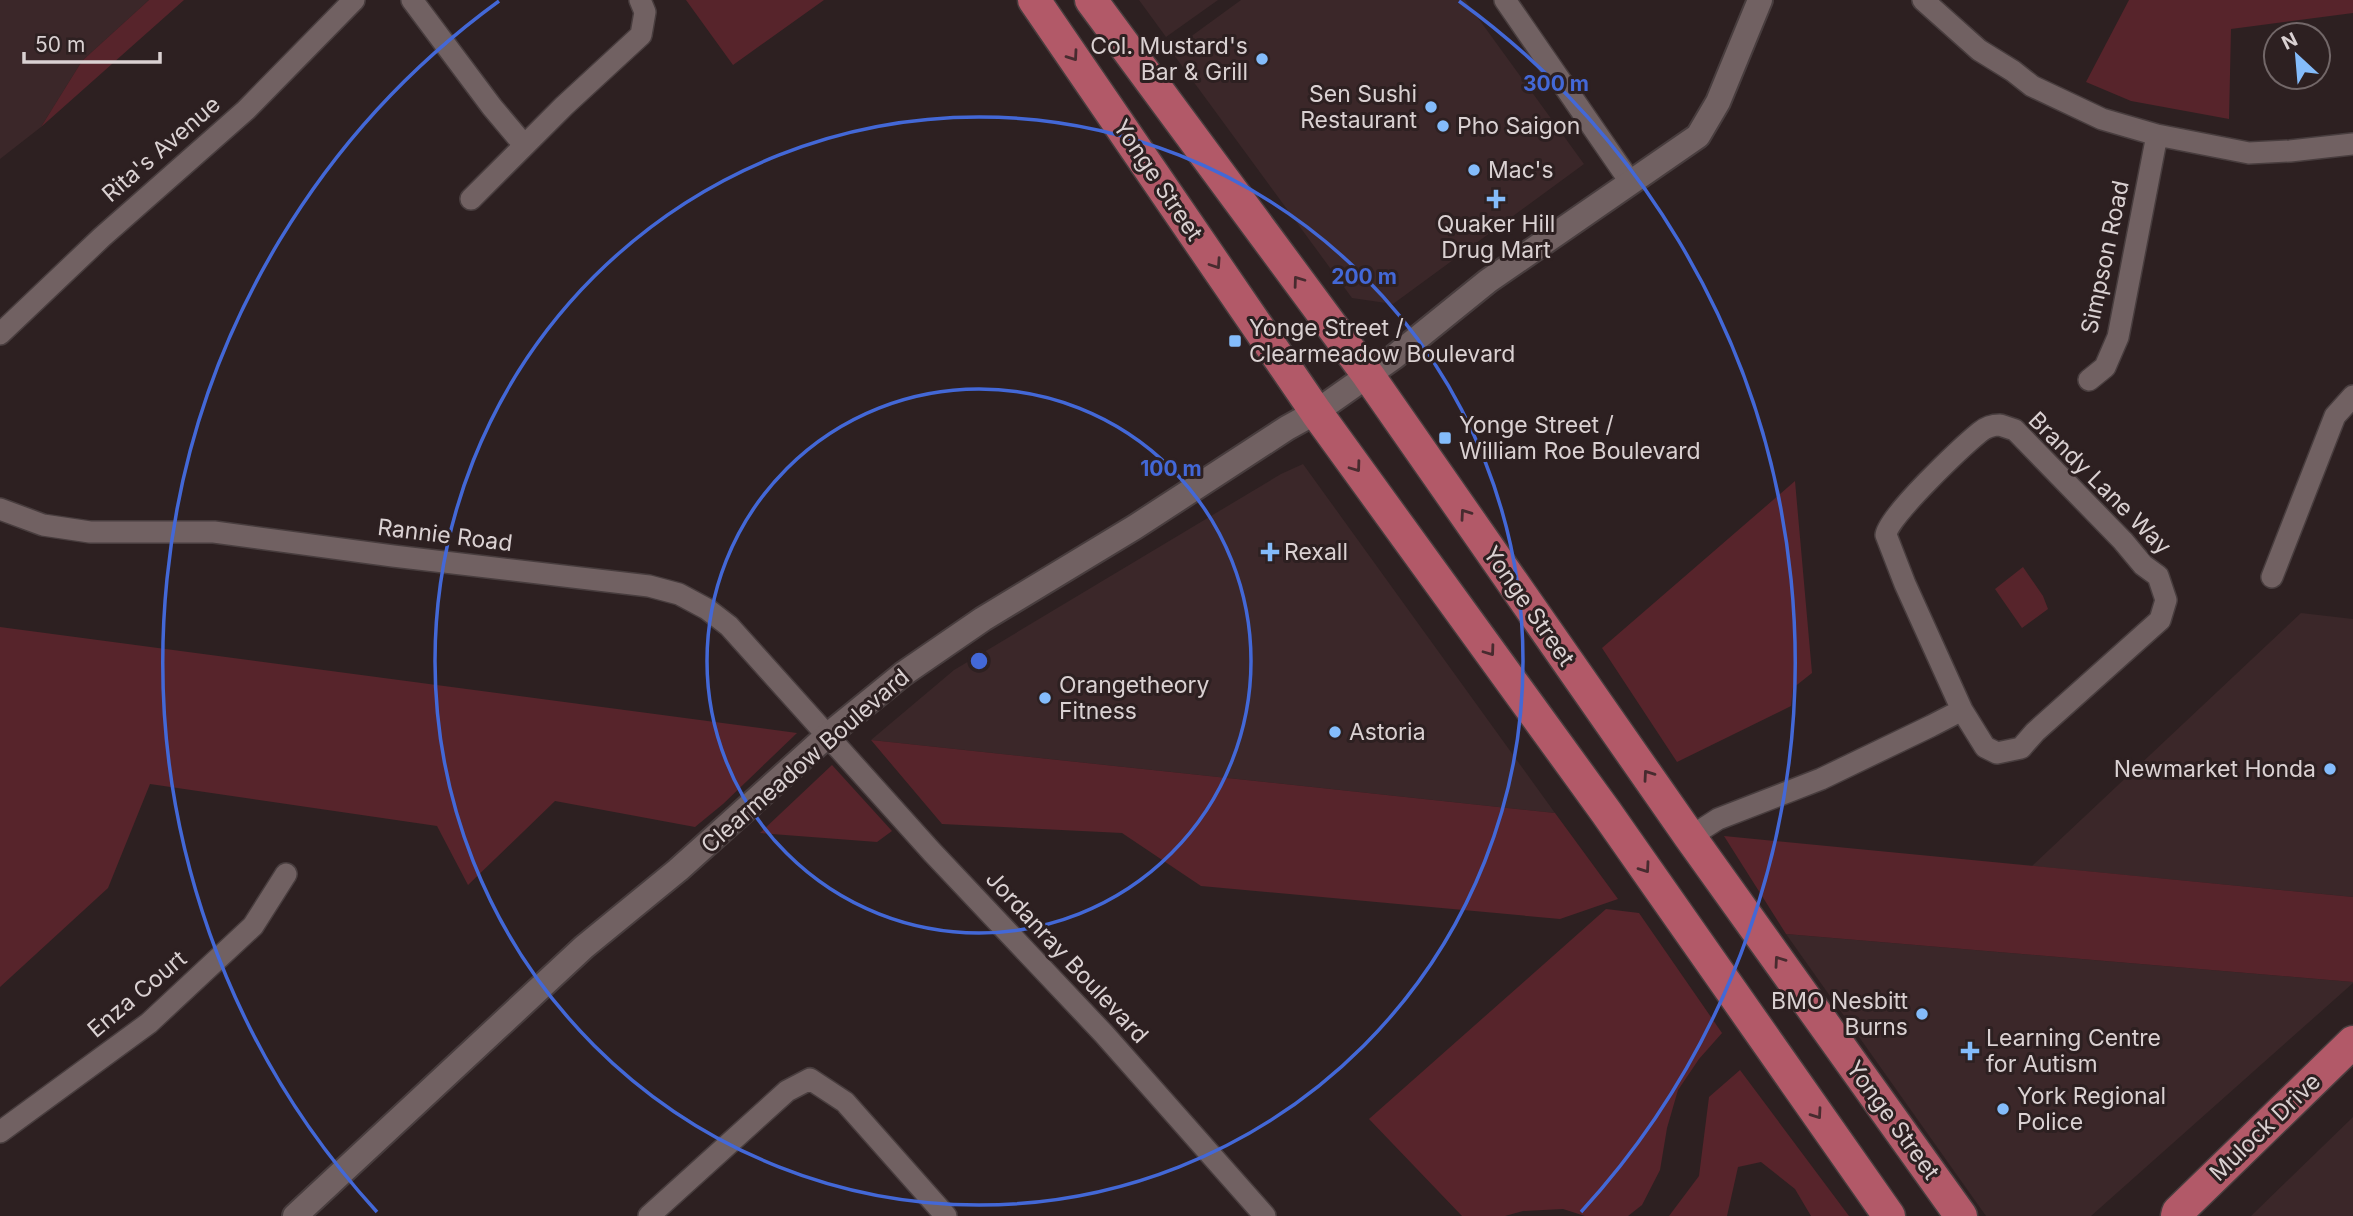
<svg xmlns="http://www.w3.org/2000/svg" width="2353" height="1216" viewBox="0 0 2353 1216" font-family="Inter,sans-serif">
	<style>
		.built { fill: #3b2729 }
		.green { fill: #57242b }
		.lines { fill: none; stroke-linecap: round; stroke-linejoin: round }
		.minor-casing { stroke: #483d3e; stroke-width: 24 }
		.tertiary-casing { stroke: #483d3e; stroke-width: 28 }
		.primary-casing { stroke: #483d3e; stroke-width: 35 }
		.minor { stroke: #716162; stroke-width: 21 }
		.tertiary { stroke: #716162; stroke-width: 24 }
		.primary { stroke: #b25968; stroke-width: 32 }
		.oneway { stroke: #482b2f }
		.ring { fill: none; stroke: #4368d7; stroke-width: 3.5 }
		.poi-dot { fill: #84bcfb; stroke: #2d2021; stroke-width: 2.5 }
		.labels { text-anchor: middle; stroke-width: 6; stroke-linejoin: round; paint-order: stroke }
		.poi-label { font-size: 23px; fill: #dad1d2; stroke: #2d2021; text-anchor: start }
		.street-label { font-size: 23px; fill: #dad1d2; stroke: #2d2021 }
		.centre { fill: #4368d7; stroke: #2d2021; stroke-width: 3.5 }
		.ring-label { font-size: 21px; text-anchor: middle; font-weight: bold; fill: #4368d7; stroke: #2d2021; stroke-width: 6; stroke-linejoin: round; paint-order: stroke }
	</style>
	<rect width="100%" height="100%" fill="#2d2021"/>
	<path class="built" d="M0,0H149L82,61L41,127L0,159Z
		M1139,0H1218L1166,37Z
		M1241,0H1465L1584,164L1393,304L1352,298L1171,51Z
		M1303,464L1555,813L871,740L954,670L1281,474Z
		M2301,613L2353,619V897L2032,866Z
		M1786,934L2353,982V983L2091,1216H1986Z
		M2353,1117V1216H2251Z"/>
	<path class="green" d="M149,0H184L41,127L82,61Z
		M686,0H824L733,65Z
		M2129,0H2353V13L2231,29L2229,119L2131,101L2086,82Z
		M1795,481L1812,673L1793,688L1791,706L1677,762L1602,648Z
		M2023,567L2043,596L2048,609L2022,628L1995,589Z
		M0,627L797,733L723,804L695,827L555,801L468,885L437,826L150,784L108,888L0,987Z
		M871,740L1555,813L1618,899L1560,919L1201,886L1122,833L942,824Z
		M832,765L892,831L877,842L760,833Z
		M1724,836L2353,897V982L1786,934Z
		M1606,909L1639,913L1722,1033L1699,1059L1678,1090L1667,1128L1660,1170L1642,1205L1628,1216H1585L1563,1209L1523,1211L1505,1216H1462L1369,1119Z
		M1740,1070L1849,1216H1811L1795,1189L1761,1162L1738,1167L1727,1216H1669L1699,1176L1709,1097Z"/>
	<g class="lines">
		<g class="minor-casing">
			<path id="minor" d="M412,0L492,107L524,145
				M1505,0L1631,183
				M1923,0L1979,50L2013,71L2032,86L2102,119L2157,135L2249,153L2290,151L2353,144
				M471,199L564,106L641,35L645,12L640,0
				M0,334L102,237L246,110L354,0
				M2089,380L2105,367L2118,337L2157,135
				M2000,425L2015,430L2123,541L2143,565L2158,576L2166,600L2160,620L2035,732L2021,748L1997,753L1985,747L1962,710L1905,584L1886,535C1887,517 1963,446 1980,432C1986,427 1993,425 2000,425Z
				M0,509L43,525L90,532H214L393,556L649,586L679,594L707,609L729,626L932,852L1104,1034L1265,1216
				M2272,577L2335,416L2353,396
				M1690,837L1718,819L1821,779L1931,726L1962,710
				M0,1132L149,1023L253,926L286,874
				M649,1216L787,1091L810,1079L845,1102L946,1216"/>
		</g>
		<g class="tertiary-casing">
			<path id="tertiary" d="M295,1216L584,947L678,870L828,735L903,674L983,619L1135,527L1287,428L1316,412L1394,357L1488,281L1698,136L1718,102L1760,0"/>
		</g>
		<g class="primary-casing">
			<path id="primary" d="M1034,0L1316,412L1606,812L1889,1216
				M1091,0L1368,375L1690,837L1961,1216
				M2177,1216L2178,1212L2353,1042"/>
		</g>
		<use href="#minor" class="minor"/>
		<use href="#tertiary" class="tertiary"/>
		<use href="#primary" class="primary"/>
	</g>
	<defs><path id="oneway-chevron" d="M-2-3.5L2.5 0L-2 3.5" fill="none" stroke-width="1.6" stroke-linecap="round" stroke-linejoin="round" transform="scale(1.75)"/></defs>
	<g class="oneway">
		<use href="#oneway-chevron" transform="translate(1073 56) rotate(55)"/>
		<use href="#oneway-chevron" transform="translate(1216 264) rotate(56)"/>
		<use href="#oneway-chevron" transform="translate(1298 281) rotate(-126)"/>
		<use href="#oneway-chevron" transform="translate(1356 467) rotate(54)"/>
		<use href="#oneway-chevron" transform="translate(1465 514) rotate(-125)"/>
		<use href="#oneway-chevron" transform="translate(1490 651) rotate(54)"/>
		<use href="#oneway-chevron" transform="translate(1648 775) rotate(-125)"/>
		<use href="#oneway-chevron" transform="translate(1645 868) rotate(55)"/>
		<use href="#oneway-chevron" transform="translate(1779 961) rotate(-125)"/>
		<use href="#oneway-chevron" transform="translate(1817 1114) rotate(55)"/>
	</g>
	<g class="ring">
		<circle cx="979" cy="661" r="272"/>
		<circle cx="979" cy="661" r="544"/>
		<path d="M377 1212A816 816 0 0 1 499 1M1459 1A816 816 0 0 1 1581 1212"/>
	</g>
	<g class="poi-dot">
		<circle cx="1262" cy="59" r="7"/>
		<circle cx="1431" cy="107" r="7"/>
		<circle cx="1443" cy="126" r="7"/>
		<circle cx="1474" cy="170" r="7"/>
		<path d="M1492.5 188.5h7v7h7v7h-7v7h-7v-7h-7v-7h7z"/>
		<rect x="1228" y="334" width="14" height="14" rx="3.5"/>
		<rect x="1438" y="431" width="14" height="14" rx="3.5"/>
		<path d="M1266.5 541.5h7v7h7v7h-7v7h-7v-7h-7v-7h7z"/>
		<circle cx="1045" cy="698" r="7"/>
		<circle cx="1335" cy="732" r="7"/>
		<circle cx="2330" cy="769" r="7"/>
		<circle cx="1922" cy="1014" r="7"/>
		<path d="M1966.5 1040.5h7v7h7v7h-7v7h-7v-7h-7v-7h7z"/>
		<circle cx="2003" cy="1109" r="7"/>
	</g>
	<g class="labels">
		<g class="poi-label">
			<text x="1248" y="54" text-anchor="end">Col. Mustard's<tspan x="1248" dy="26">Bar &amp; Grill</tspan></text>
			<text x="1417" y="102" text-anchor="end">Sen Sushi<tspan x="1417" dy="26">Restaurant</tspan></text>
			<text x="1457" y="134">Pho Saigon</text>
			<text x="1488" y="178">Mac's</text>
			<text x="1496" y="232" text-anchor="middle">Quaker Hill<tspan x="1496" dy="26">Drug Mart</tspan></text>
			<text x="1249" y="336">Yonge Street /<tspan x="1249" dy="26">Clearmeadow Boulevard</tspan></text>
			<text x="1459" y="433">Yonge Street /<tspan x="1459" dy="26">William Roe Boulevard</tspan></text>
			<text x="1284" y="560">Rexall</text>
			<text x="1059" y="693">Orangetheory<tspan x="1059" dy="26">Fitness</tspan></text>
			<text x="1349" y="740">Astoria</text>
			<text x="2316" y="777" text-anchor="end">Newmarket Honda</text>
			<text x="1908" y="1009" text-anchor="end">BMO Nesbitt<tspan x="1908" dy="26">Burns</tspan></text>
			<text x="1986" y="1046">Learning Centre<tspan x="1986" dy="26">for Autism</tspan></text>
			<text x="2017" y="1104">York Regional<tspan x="2017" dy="26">Police</tspan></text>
		</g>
		<g class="street-label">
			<text transform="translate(161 149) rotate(-41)" y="8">Rita's Avenue</text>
			<text transform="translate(1158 180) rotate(56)" y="8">Yonge Street</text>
			<text transform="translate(2105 257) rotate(-78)" y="8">Simpson Road</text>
			<text transform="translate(2100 483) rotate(45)" y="8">Brandy Lane Way</text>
			<text transform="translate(445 535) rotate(7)" y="8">Rannie Road</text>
			<text transform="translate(1529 606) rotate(55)" y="8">Yonge Street</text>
			<text transform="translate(805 761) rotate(-41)" y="8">Clearmeadow Boulevard</text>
			<text transform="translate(1067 957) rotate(47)" y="8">Jordanray Boulevard</text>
			<text transform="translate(137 994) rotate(-40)" y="8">Enza Court</text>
			<text transform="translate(1893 1120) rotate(54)" y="8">Yonge Street</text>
			<text transform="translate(2265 1127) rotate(-44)" y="8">Mulock Drive</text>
		</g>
	</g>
	<circle cx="979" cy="661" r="10" class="centre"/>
	<g class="ring-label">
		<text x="1556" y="91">300 m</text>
		<text x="1364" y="284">200 m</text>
		<text x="1171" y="476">100 m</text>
	</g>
	<g transform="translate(2297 56) rotate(334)"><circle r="33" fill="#2d2021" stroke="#726768" stroke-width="2"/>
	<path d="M0-5L12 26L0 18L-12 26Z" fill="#84bcfb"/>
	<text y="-10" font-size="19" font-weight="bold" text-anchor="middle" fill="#dad1d2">N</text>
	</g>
	<path d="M24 52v10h136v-10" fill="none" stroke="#dad1d2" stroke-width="3.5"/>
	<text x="35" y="52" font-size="21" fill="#dad1d2" stroke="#2d2021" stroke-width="5" paint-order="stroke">50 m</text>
</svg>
